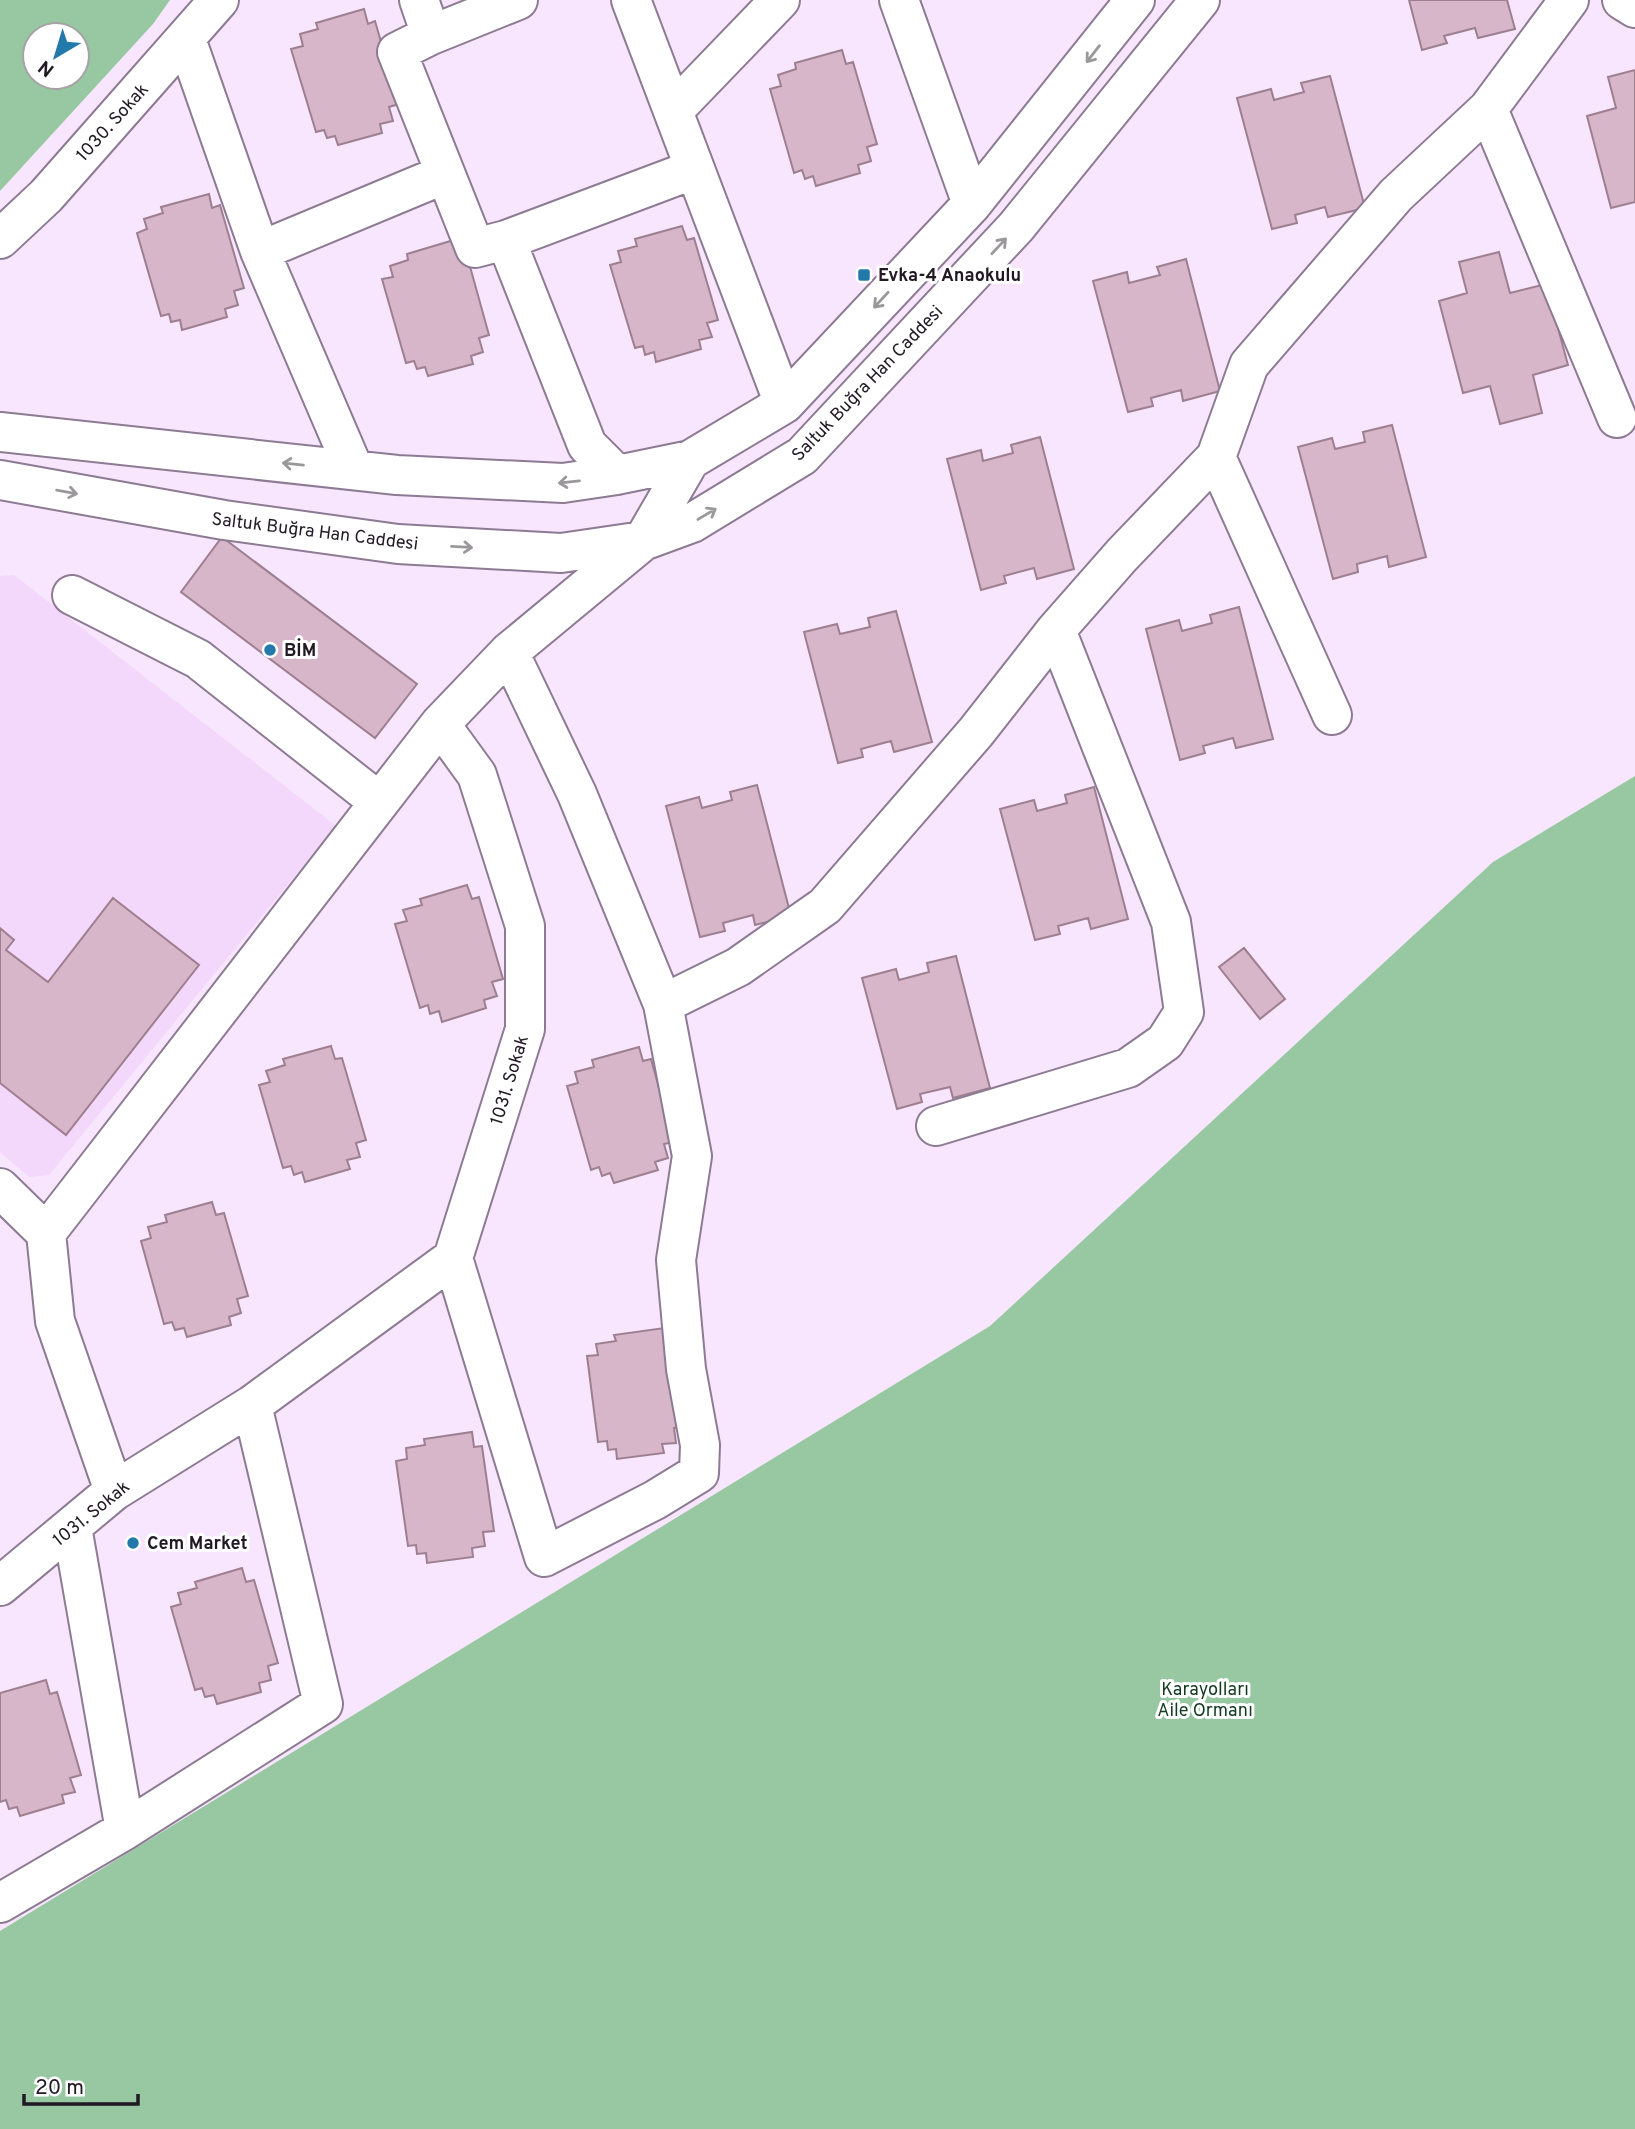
<svg xmlns="http://www.w3.org/2000/svg" width="1635" height="2129" viewBox="0 0 1635 2129" font-family="Overpass,sans-serif">
	<style>
		.built { fill: #f3d8fb }
		.green { fill: #97c8a1; fill-rule: evenodd }
		.building { fill: #d6b6c8; stroke: #9d7f90; stroke-width: 2 }
		.lines { fill: none; stroke-linecap: round; stroke-linejoin: round }
		.minor-casing { stroke: #8d7a93; stroke-width: 42 }
		.minor { stroke: #fff; stroke-width: 38 }
		.oneway { stroke: #9b989c }
		.poi-dot { fill: #237aaa; stroke: #fff; stroke-width: 2.5 }
		.labels { text-anchor: middle; stroke-width: 6; stroke-linejoin: round; paint-order: stroke }
		.street-label { font-size: 18px; fill: #211923; stroke: #fff }
		.poi-label { font-size: 18px; font-weight: bold; fill: #211923; stroke: #fff; text-anchor: start }
		.park-label { font-size: 18px; fill: #123a1e; stroke: #fff }
	</style>
	<rect width="100%" height="100%" fill="#f7e6fd"/>
	<path class="built" d="M14,575L336,826L49,1175L29,1177L0,1152V576Z"/>
	<path class="green" d="M0,0H170L153,24L0,191ZM77,35V77H35V35Z
		M1635,776V2129H0V1931L990,1326L1493,862Z"/>
	<path class="building" d="M1409,0H1507L1515,29L1478,38L1475,28L1444,36L1447,43L1422,50Z
		M364,9L368,24L375,21L399,104L389,107L393,121L380,124L382,133L338,145L335,136L327,138L324,130L316,132L291,49L303,46L300,34L318,29L316,23Z
		M842,50L846,64L853,62L877,144L867,147L871,161L858,165L860,173L816,186L813,176L805,179L802,170L794,173L770,89L781,86L778,75L796,69L795,63Z
		M1635,70V202L1611,208L1587,116L1616,108L1608,77Z
		M1330,76L1365,208L1328,217L1325,207L1295,215L1297,223L1272,229L1237,98L1271,89L1274,100L1304,92L1301,83Z
		M209,194L212,208L220,205L244,288L234,291L238,305L225,309L227,317L182,330L180,320L171,322L169,314L161,316L137,233L147,229L144,219L163,213L161,207Z
		M682,226L687,240L694,238L718,320L707,323L712,337L699,340L701,349L656,362L654,352L645,355L643,346L635,348L610,265L621,262L618,251L637,246L635,239Z
		M454,240L466,252L489,335L479,338L483,352L471,356L473,364L428,376L425,367L417,369L414,361L406,363L382,279L393,277L390,266L408,260L407,254Z
		M1499,252L1510,293L1546,284L1568,365L1533,375L1542,413L1500,424L1490,386L1463,393L1439,301L1467,293L1459,262Z
		M1186,259L1220,391L1183,401L1181,390L1151,398L1153,406L1128,412L1093,281L1127,272L1129,283L1160,275L1157,267Z
		M1392,425L1426,557L1389,567L1387,556L1357,564L1358,572L1333,579L1298,447L1332,438L1335,449L1365,442L1363,432Z
		M1040,437L1074,569L1037,579L1034,568L1004,576L1006,583L981,590L947,459L981,450L983,461L1013,453L1011,445Z
		M222,537L417,684L375,738L181,592Z
		M1239,607L1273,739L1236,748L1233,738L1203,746L1205,753L1180,760L1146,629L1179,620L1182,631L1212,623L1210,615Z
		M896,611L932,742L894,752L891,741L861,749L863,757L838,763L804,632L837,624L840,634L870,627L868,618Z
		M757,785L791,916L755,925L753,915L723,923L725,931L700,937L666,806L699,797L702,808L732,800L730,792Z
		M1094,787L1128,919L1091,929L1088,918L1058,926L1060,934L1035,940L1000,809L1034,800L1037,811L1067,803L1065,795Z
		M467,885L472,899L479,897L503,979L492,982L497,996L484,1000L486,1008L442,1022L439,1011L430,1014L428,1005L420,1008L395,924L407,921L403,910L422,905L420,899Z
		M113,898L199,965L66,1135L0,1083V928L14,940L6,950L48,982Z
		M1244,948L1285,999L1260,1019L1219,967Z
		M956,956L990,1088L953,1098L950,1087L920,1094L922,1102L897,1109L862,978L896,969L899,980L929,972L927,963Z
		M331,1046L335,1059L342,1058L366,1140L356,1143L360,1157L347,1160L350,1169L305,1182L302,1172L294,1175L291,1166L283,1168L259,1085L270,1082L266,1071L285,1065L283,1059Z
		M639,1047L643,1061L651,1059L674,1142L664,1144L668,1158L655,1162L658,1170L614,1183L610,1173L602,1176L599,1167L591,1170L567,1086L578,1083L575,1072L594,1067L592,1060Z
		M212,1202L216,1215L224,1213L248,1296L237,1299L241,1313L229,1317L231,1325L187,1337L184,1328L175,1330L172,1322L164,1324L141,1241L151,1238L148,1227L167,1222L165,1215Z
		M664,1328L685,1427L674,1428L676,1443L662,1444L664,1453L617,1459L616,1449L608,1450L607,1441L598,1442L587,1356L598,1355L596,1344L616,1341L614,1335Z
		M472,1432L474,1447L482,1446L494,1531L483,1532L485,1546L472,1548L473,1557L427,1563L426,1553L417,1554L416,1545L408,1546L396,1461L407,1459L406,1448L425,1445L424,1439Z
		M242,1568L246,1582L254,1580L278,1663L268,1666L271,1680L259,1683L261,1692L217,1704L214,1695L205,1697L202,1688L195,1690L171,1607L181,1604L178,1593L197,1588L195,1582Z
		M46,1680L50,1694L57,1692L81,1775L70,1778L75,1792L62,1795L64,1803L20,1816L17,1807L9,1809L6,1800L0,1802V1693Z"/>
	<g class="lines">
		<g class="minor-casing">
			<path id="minor" d="M419,0L431,35L397,52L475,248L506,240L587,445L617,475
				M631,0L784,404
				M899,0L972,204
				M1622,0L1635,8
				M431,35L518,0
				M186,39L260,251L354,470
				M1488,109L1617,418
				M673,111L780,0
				M0,239L46,196L219,0
				M506,240L695,169
				M260,251L445,174
				M0,432L397,475L563,483L617,475L690,460L784,404L972,204L1135,0
				M1216,457L1332,715
				M0,480L224,520L398,544L561,553L643,541L692,523L802,456L1016,227L1200,0
				M72,595L198,659L378,801
				M509,652L577,794L663,1004L738,967L825,906L976,732L1056,630L1122,555L1216,457L1249,365L1396,195L1488,109L1569,0
				M936,1126L1128,1068L1165,1042L1184,1012L1171,922L1056,630
				M0,1188L46,1233L55,1321L114,1491
				M46,1233L440,724L509,652L643,541L690,460
				M453,1258L544,1557L655,1500L699,1473L700,1445L686,1369L676,1260L692,1156L663,1004
				M72,1527L125,1830
				M0,1586L114,1491L252,1405L453,1258L525,1029V926L477,775L440,724
				M0,1903L125,1830L323,1704L252,1405"/>
		</g>
		<use href="#minor" class="minor"/>
	</g>
	<defs><path id="oneway-shaft" d="M-6 0H5M1.5-3L5.5 0L1.5 3" fill="none" stroke-width="1.6" stroke-linecap="round" stroke-linejoin="round" transform="scale(1.75)"/></defs>
	<g class="oneway">
		<use href="#oneway-shaft" transform="translate(1093 54) rotate(128)"/>
		<use href="#oneway-shaft" transform="translate(999 246) rotate(-47)"/>
		<use href="#oneway-shaft" transform="translate(881 300) rotate(133)"/>
		<use href="#oneway-shaft" transform="translate(293 464) rotate(-174)"/>
		<use href="#oneway-shaft" transform="translate(569 482) rotate(174)"/>
		<use href="#oneway-shaft" transform="translate(67 492) rotate(10)"/>
		<use href="#oneway-shaft" transform="translate(707 514) rotate(-31)"/>
		<use href="#oneway-shaft" transform="translate(462 547) rotate(3)"/>
	</g>
	<g class="poi-dot">
		<rect x="857" y="268" width="14" height="14" rx="3.5"/>
		<circle cx="270" cy="650" r="7"/>
		<circle cx="133" cy="1543" r="7"/>
	</g>
	<g class="labels">
		<g class="street-label">
			<text transform="translate(112 122) rotate(-48)" y="6">1030. Sokak</text>
			<text transform="translate(867 383) rotate(-46)" y="6">Saltuk Buğra Han Caddesi</text>
			<text transform="translate(315 531) rotate(7)" y="6">Saltuk Buğra Han Caddesi</text>
			<text transform="translate(509 1080) rotate(-73)" y="6">1031. Sokak</text>
			<text transform="translate(91 1513) rotate(-39)" y="6">1031. Sokak</text>
		</g>
		<g class="poi-label">
			<text x="878" y="281">Evka-4 Anaokulu</text>
			<text x="284" y="656">BİM</text>
			<text x="147" y="1549">Cem Market</text>
		</g>
		<g class="park-label">
			<text x="1205" y="1695">Karayolları<tspan x="1205" dy="21">Aile Ormanı</tspan></text>
		</g>
	</g>
	<g transform="translate(56 56) rotate(218)"><circle r="33" fill="#ffffff" stroke="#a6a3a7" stroke-width="2"/>
	<path d="M0-5L12 26L0 18L-12 26Z" fill="#237aaa"/>
	<text y="-10" font-size="19" font-weight="bold" text-anchor="middle" fill="#211923">N</text>
	</g>
	<path d="M24 2094v10h114v-10" fill="none" stroke="#211923" stroke-width="3.5"/>
	<text x="35" y="2094" font-size="21" fill="#211923" stroke="#ffffff" stroke-width="5" paint-order="stroke">20 m</text>
</svg>
